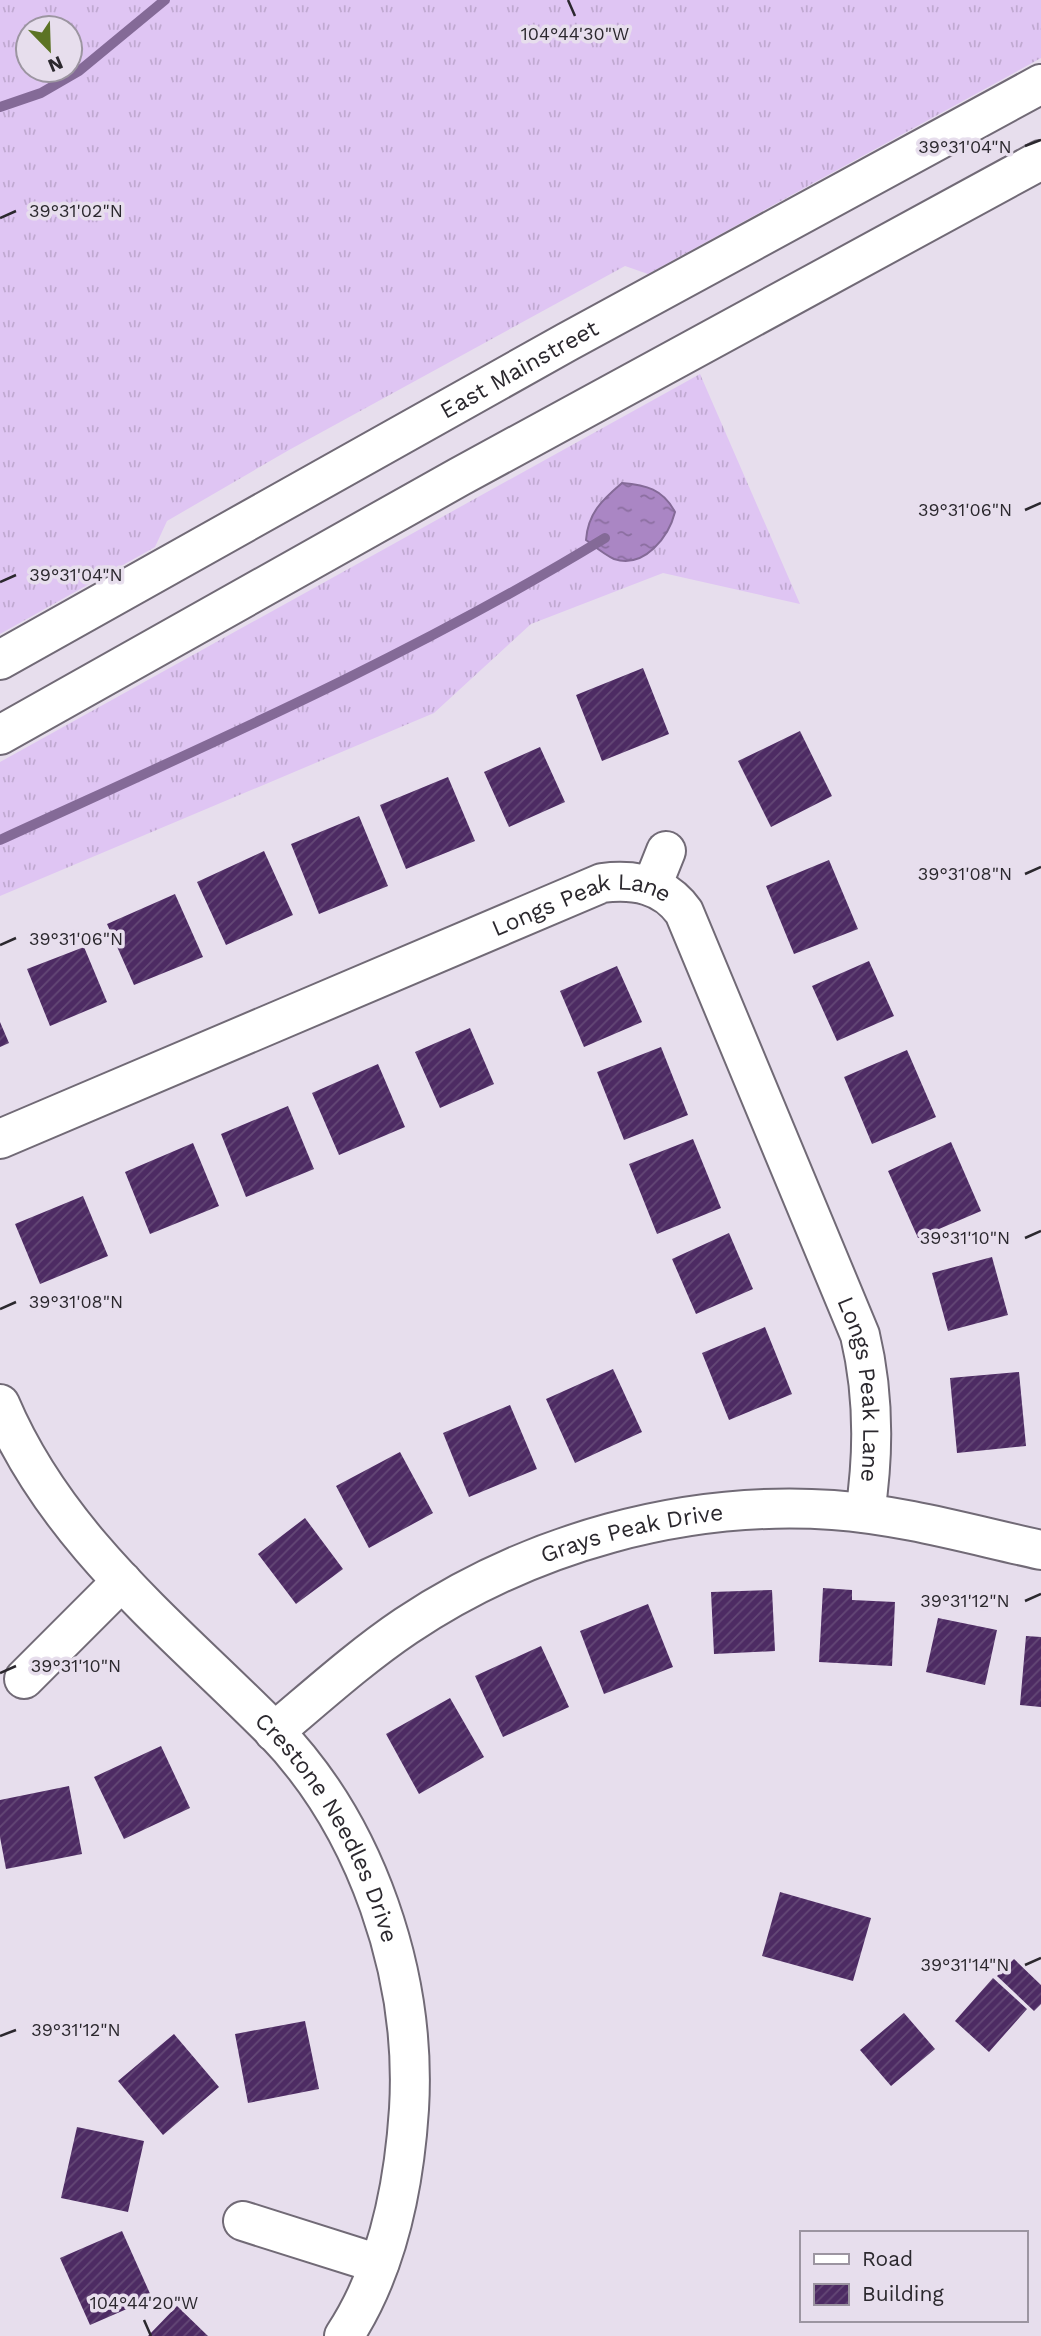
<svg xmlns="http://www.w3.org/2000/svg" width="1041" height="2336" viewBox="0 0 1041 2336" font-family="'Work Sans',sans-serif">
	<style>
		.grass { fill: url(#grass-tufts); fill-rule: evenodd }
		.water { fill: url(#water-ripples); stroke: #846a97; stroke-width: 2 }
		.lines { fill: none; stroke-linecap: round; stroke-linejoin: round }
		.stream { stroke: #846a97; stroke-width: 10 }
		.building { fill: url(#building-hatch) }
		.minor-casing { stroke: #716a76; stroke-width: 42 }
		.primary-casing { stroke: #716a76; stroke-width: 42 }
		.minor { stroke: #fff; stroke-width: 38 }
		.primary { stroke: #fff; stroke-width: 38 }
		.ticks { fill: none; stroke: #2b282e; stroke-width: 2.5 }
		.labels { text-anchor: middle; stroke-width: 7; stroke-linejoin: round; paint-order: stroke }
		.street-label { font-size: 23px; fill: #2b282e; stroke: #e7deed }
		.ticks-label { font-size: 18px; text-anchor: middle; fill: #2b282e; stroke: #e7deed; stroke-width: 7; stroke-linejoin: round; paint-order: stroke }
	</style>
	<defs>
		<pattern id="grass-tufts" width="24" height="20" patternUnits="userSpaceOnUse" patternTransform="scale(1.75)"><rect width="24" height="20" fill="#dfc5f3"/><path d="M3 7l-1-3M5 7V3M7 7l1-3M15 17l-1-3M17 17v-4M19 17l1-3" fill="none" stroke="#c0a9d1"/></pattern>
		<pattern id="water-ripples" width="26" height="14" patternUnits="userSpaceOnUse" patternTransform="scale(1.75)"><rect width="26" height="14" fill="#aa86c4"/><path d="M2 4q2-2 4 0t4 0M15 11q2-2 4 0t4 0" fill="none" stroke="#8b6ea0"/></pattern>
		<pattern id="building-hatch" width="6" height="6" patternUnits="userSpaceOnUse" patternTransform="scale(1.75)"><rect width="6" height="6" fill="#4d2b63"/><path d="M-1 1l2-2M0 6l6-6M5 7l2-2" fill="none" stroke="#644876"/></pattern>
	</defs>
	<rect width="100%" height="100%" fill="#e7deed"/>
	<path class="grass" d="M0,0H1041V58L648,274L625,266L289,450L167,521L155,547L0,634ZM28,28H70V70H28Z
		M700,374L800,604L663,573L531,624L434,713L0,896V762Z"/>
	<path class="water" d="M622,483C646,485 663,489 675,512C669,536 645,569 614,559C605,555 594,546 586,540C588,513 602,500 622,483Z"/>
	<g class="lines">
		<path class="stream" d="M0,107L41,93L79,71L165,0
			M0,840C205,746 412,656 605,538"/>
	</g>
	<path class="building" d="M643,668L669,734L602,761L576,695Z
		M800,731L832,796L771,827L738,761Z
		M540,747L565,802L509,827L484,772Z
		M448,777L475,841L406,869L380,805Z
		M359,816L388,886L319,914L291,844Z
		M264,851L293,915L226,945L197,882Z
		M829,860L858,929L794,954L766,886Z
		M175,894L203,957L134,985L107,924Z
		M84,947L107,1002L50,1026L27,969Z
		M869,961L894,1016L837,1041L812,986Z
		M617,966L642,1022L584,1047L560,991Z
		M0,1022L9,1043L0,1047Z
		M470,1028L494,1084L440,1108L415,1052Z
		M661,1047L688,1115L624,1140L597,1072Z
		M907,1050L936,1117L872,1144L844,1077Z
		M378,1064L405,1127L339,1155L312,1093Z
		M288,1106L314,1169L246,1197L221,1134Z
		M693,1139L721,1208L657,1234L629,1164Z
		M951,1142L981,1211L918,1238L888,1171Z
		M193,1143L219,1206L150,1234L125,1172Z
		M83,1196L108,1256L40,1284L15,1224Z
		M729,1233L753,1289L696,1314L672,1259Z
		M992,1257L1008,1315L948,1331L932,1273Z
		M765,1327L792,1394L729,1420L702,1353Z
		M613,1369L642,1432L575,1463L546,1399Z
		M1019,1372L1026,1446L957,1453L950,1378Z
		M510,1405L537,1469L469,1497L443,1433Z
		M400,1452L433,1513L369,1548L336,1486Z
		M305,1518L343,1569L296,1604L258,1554Z
		M823,1588L852,1590V1600L895,1602L892,1666L819,1662Z
		M772,1590L775,1651L714,1654L711,1592Z
		M648,1604L673,1667L604,1694L580,1631Z
		M938,1618L997,1630L985,1685L926,1672Z
		M1026,1636L1041,1637V1707L1020,1705Z
		M541,1646L569,1707L503,1737L475,1676Z
		M450,1698L484,1757L419,1794L386,1734Z
		M161,1746L190,1808L124,1839L94,1777Z
		M69,1786L82,1854L6,1869L0,1837V1800Z
		M780,1892L871,1918L853,1981L762,1956Z
		M1014,1959L1041,1985V2004L1034,2011L997,1976Z
		M993,1978L1027,2009L989,2052L955,2021Z
		M904,2013L935,2049L891,2086L860,2050Z
		M305,2021L319,2089L248,2103L235,2034Z
		M174,2034L219,2087L163,2135L118,2081Z
		M77,2127L144,2141L128,2212L61,2198Z
		M122,2231L152,2298L90,2325L60,2258Z
		M177,2306L208,2336H148Z"/>
	<g class="lines">
		<g class="minor-casing">
			<g id="minor">
				<path d="M652,886L666,851"/>
				<path id="s1" d="M0,1139L602,883C634,879 664,884 684,912L860,1335C874,1394 874,1454 865,1513"/>
				<path id="s2" d="M0,1404C57,1539 172,1628 273,1730C367,1827 417,1975 409,2109C404,2187 388,2269 344,2336"/>
				<path d="M24,1679L122,1581"/>
				<path id="s3" d="M274,1732C317,1696 360,1657 406,1626C530,1543 684,1500 833,1510C903,1515 972,1535 1041,1550"/>
				<path d="M243,2221L379,2264"/>
			</g>
		</g>
		<g class="primary-casing">
			<g id="primary">
				<path id="s4" d="M0,660L567,342L1041,84"/>
				<path d="M0,735L459,477L1041,160"/>
			</g>
		</g>
		<use href="#minor" class="minor"/>
		<use href="#primary" class="primary"/>
	</g>
	<path class="ticks" d="M568,0L575,16M1025,146L1041,140M0,218L16,211M1025,510L1041,503M0,582L16,575M1025,874L1041,867M0,945L16,938M1025,1238L1041,1231M0,1309L16,1302M1025,1601L1041,1594M0,1673L16,1666M1025,1965L1041,1958M0,2036L16,2030M144,2320L151,2336"/>
	<g class="labels">
		<g class="street-label">
			<text dy="8" stroke="none"><textPath href="#s4" startOffset="595">East Mainstreet</textPath></text>
			<text dy="8" stroke="none"><textPath href="#s1" startOffset="630">Longs Peak Lane</textPath></text>
			<text dy="8" stroke="none"><textPath href="#s1" startOffset="1258">Longs Peak Lane</textPath></text>
			<text dy="8" stroke="none"><textPath href="#s3" startOffset="416">Grays Peak Drive</textPath></text>
			<text dy="8" stroke="none"><textPath href="#s2" startOffset="541">Crestone Needles Drive</textPath></text>
		</g>
	</g>
	<g class="ticks-label">
		<text x="575" y="40">104°44'30"W</text>
		<text x="965" y="153">39°31'04"N</text>
		<text x="76" y="217">39°31'02"N</text>
		<text x="965" y="516">39°31'06"N</text>
		<text x="76" y="581">39°31'04"N</text>
		<text x="965" y="880">39°31'08"N</text>
		<text x="76" y="945">39°31'06"N</text>
		<text x="965" y="1244">39°31'10"N</text>
		<text x="76" y="1308">39°31'08"N</text>
		<text x="965" y="1607">39°31'12"N</text>
		<text x="76" y="1672">39°31'10"N</text>
		<text x="965" y="1971">39°31'14"N</text>
		<text x="76" y="2036">39°31'12"N</text>
		<text x="144" y="2309">104°44'20"W</text>
	</g>
	<rect x="800" y="2231" width="228" height="91" fill="#e7deed" stroke="#9c95a1" stroke-width="2"/>
	<rect x="814" y="2254" width="35" height="10" fill="#ffffff" stroke="#9c95a1" stroke-width="2"/>
	<text x="862" y="2266" font-size="21" fill="#2b282e">Road</text>
	<rect x="814" y="2284" width="35" height="21" fill="url(#building-hatch)" stroke="#9c95a1" stroke-width="2"/>
	<text x="862" y="2301" font-size="21" fill="#2b282e">Building</text>
	<g transform="translate(49 49) rotate(157)"><circle r="33" fill="#e7deed" stroke="#9c95a1" stroke-width="2"/>
	<path d="M0-5L12 26L0 18L-12 26Z" fill="#5c7324"/>
	<text y="-10" font-size="19" font-weight="bold" text-anchor="middle" fill="#2b282e">N</text>
	</g>
</svg>
